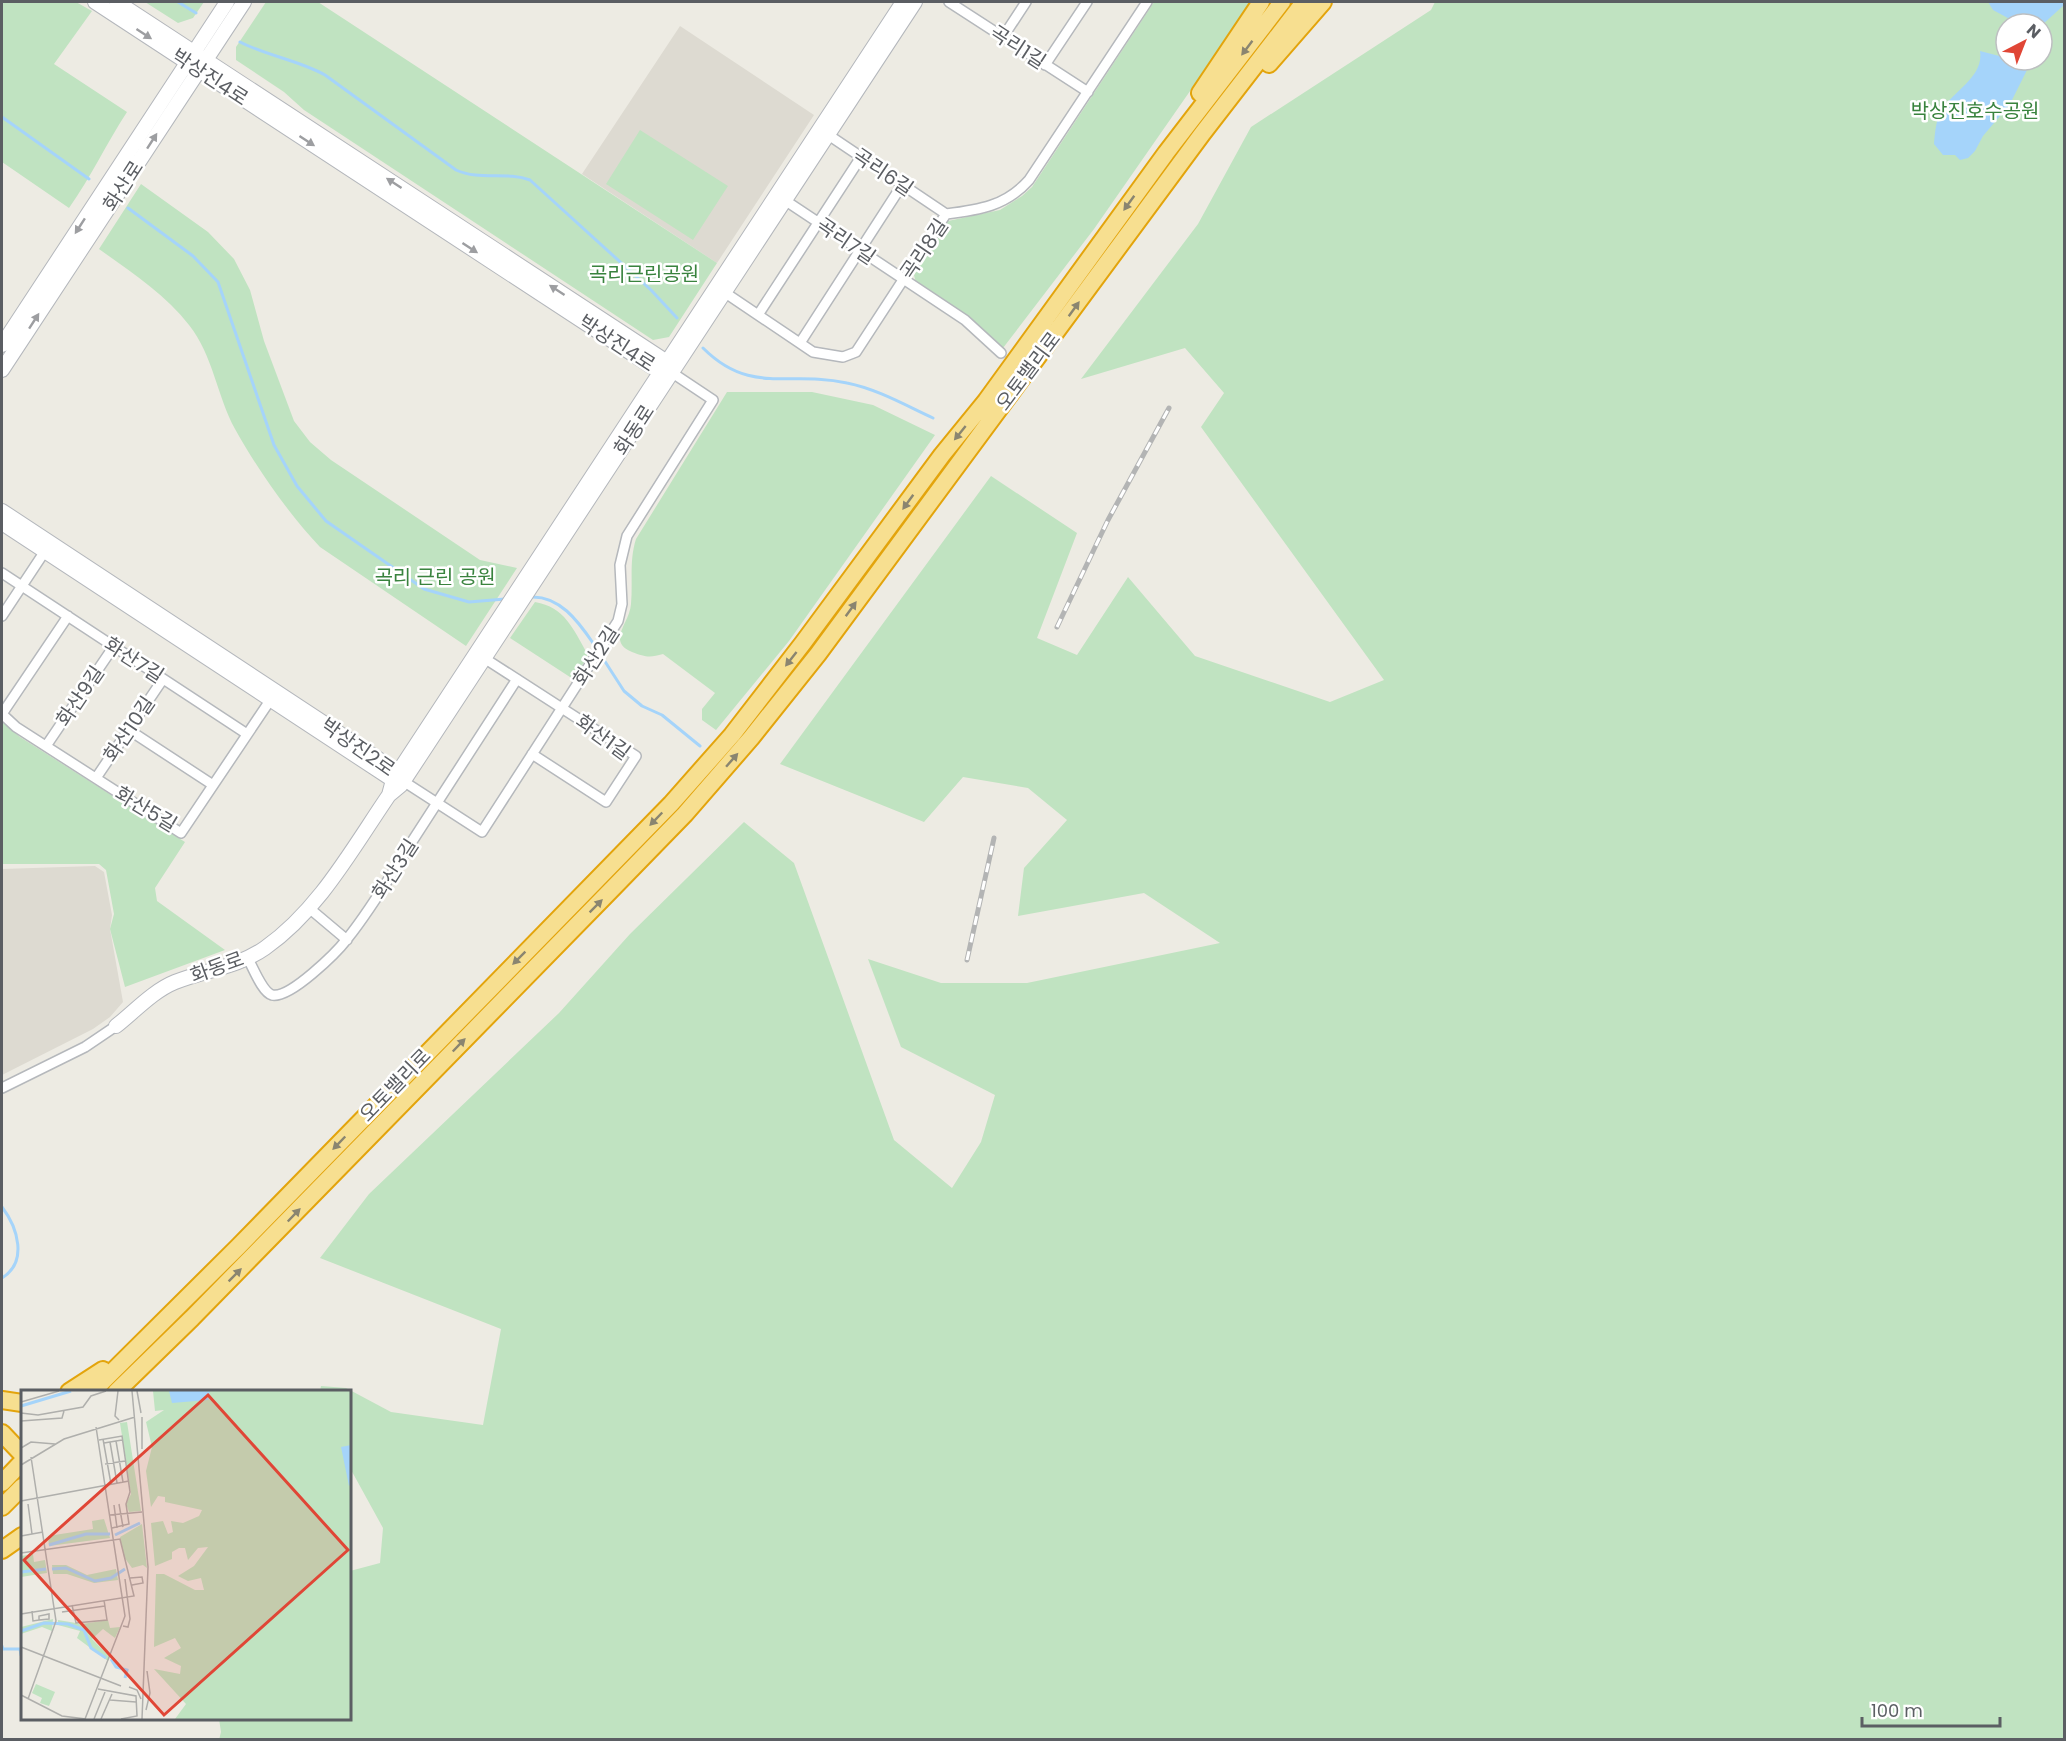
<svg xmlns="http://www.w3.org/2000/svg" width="2066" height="1741" viewBox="0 0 2066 1741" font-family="Poppins,'Noto Sans KR',sans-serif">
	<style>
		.education { fill: #dddad1 }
		.green { fill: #c0e3c1; fill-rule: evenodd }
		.water { fill: #a5d4fa }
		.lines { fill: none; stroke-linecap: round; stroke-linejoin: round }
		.stream { stroke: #a5d4fa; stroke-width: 3 }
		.street-casing { stroke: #b5b8bc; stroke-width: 12 }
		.secondary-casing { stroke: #b4b7bc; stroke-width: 16 }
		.highway-casing { stroke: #e3a40c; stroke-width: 20 }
		.street { stroke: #fff; stroke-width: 9 }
		.secondary { stroke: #fff; stroke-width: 14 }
		.highway { stroke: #f7df90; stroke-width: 16 }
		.rail-casing { stroke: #b3b4b4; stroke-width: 5 }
		.rail { stroke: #fff; stroke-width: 3; stroke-dasharray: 9; stroke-linecap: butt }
		.oneway { fill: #9d9ea1 }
		.oneway2 { fill: #8a8570 }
		.labels { text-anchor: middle; stroke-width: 5; stroke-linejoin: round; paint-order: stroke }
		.street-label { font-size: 20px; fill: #5b5e63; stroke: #fff }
		.park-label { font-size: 20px; fill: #39833e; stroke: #fff }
		.inset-river { fill: none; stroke: #a5d4fa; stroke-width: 3 }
		.inset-road { fill: none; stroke: #afafac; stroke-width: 1.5 }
		.view { fill: #e04636; fill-opacity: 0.15; stroke: #e04636; stroke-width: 3 }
		.inset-edge { fill: none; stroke: #5b5e63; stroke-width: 3 }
	</style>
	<rect width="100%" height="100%" fill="#edebe3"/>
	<path class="education" d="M680,26L814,115L717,263L582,174Z
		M95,866L104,872L112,915L110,929L123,1002L110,1017L93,1029L2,1075V869Z"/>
	<path class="green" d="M2,2H76L92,11L54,64L127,112C106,144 91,177 69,208L2,162Z
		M145,2H204L193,18L178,23Z
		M266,2H318L717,263L669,337L653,340L304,110L284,92L236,60V47Z
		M1154,2H1252L1094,229L1003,348L968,317L916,283L914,275L948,221L1000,210L1022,196L1032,187Z
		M1435,2H2064V1739L219,1740L221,1732L219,1719L350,1718V1571L380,1563L383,1528L350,1468V1392L320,1391L321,1386L346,1388L391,1412L483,1425L501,1329L320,1258L369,1194L559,1013L630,934L744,822L794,863L894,1140L952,1188L981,1142L995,1095L901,1047L868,959L941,983H1027L1220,943L1144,893L1018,916L1024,868L1067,820L1028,788L963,777L924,822L780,764L991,476L1077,533L1037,638L1077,655L1128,577L1195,656L1330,702L1384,680L1201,427L1224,393L1185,348L1081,379L1198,224L1251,127L1431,10ZM2006,24H2042V60H2006Z
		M640,130L728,186L693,240L606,184Z
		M141,184L208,232L234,259L250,290L264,341L294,421L310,442L331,460L480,560L517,568L466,646L320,547C288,513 258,470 235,429C217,396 213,355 189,325C165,294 131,272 99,249Z
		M727,392H812L873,405L935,435L789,641L716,730L702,720V709L715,693L663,654C650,658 645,657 632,652C606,641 630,623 631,604C633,581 629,561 636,539Z
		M535,602C565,607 573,629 587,653V658L573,679L510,638Z
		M2,722L20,737L185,842L155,888L157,901L225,950L125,987L110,929L114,914L106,870L99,864H2Z"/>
	<path class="water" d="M1988,2H2064V5L2042,25L2019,24L1993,10Z
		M1980,51L2030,64L2010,104L1983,136L1975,151L1968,158L1960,160L1955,155H1943L1934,144C1935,132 1936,118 1943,108C1955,90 1984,76 1980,51Z"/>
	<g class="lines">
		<path class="stream" d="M178,2L196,13
			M240,42C267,56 298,60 325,75L456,170C480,181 506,171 530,180L651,290L677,318
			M2,117L89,179
			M128,208L193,256L218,282L274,445L297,486L326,521L424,589L469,602L505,599
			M703,348C751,396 789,370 847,383C877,389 905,405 933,418
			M530,597C559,595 578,621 593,643
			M604,660L624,691L642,706L662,715L700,746
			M2,1207C18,1228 28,1262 2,1278
			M2,1646L3,1649H20L21,1655"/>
		<g class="street-casing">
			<path id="street" d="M949,2L1088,92
				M1003,37L1026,2
				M1045,65L1087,2
				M824,132L946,214
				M780,197L965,320L1001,353
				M724,292L813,352L843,357L856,352L946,214C979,210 1006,206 1029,180L1147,2
				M758,315L861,157
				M800,343L902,185
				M2,573L247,734
				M2,616L47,548
				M484,658L636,756L606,802L532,754
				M2,714L16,727L181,833L273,696
				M2,714L68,616
				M129,730L213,785
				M46,746L114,646
				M96,778L163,679
				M403,781L482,832L618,621L622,604L620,565L627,536L713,400L671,372
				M309,908L347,940
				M247,957C253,967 262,992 272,995C290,999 337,952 347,939C372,908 392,873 413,840C448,786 482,733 517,679
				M2,1088L85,1047L116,1026"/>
		</g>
		<g class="secondary-casing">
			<path id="secondary" d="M95,2L660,372H671L667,362L117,2
				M2,345L227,2
				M2,370L244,2
				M2,511L398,772L402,780
				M2,523L393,780L399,781
				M389,795L393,780L903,2
				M116,1026C135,1011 153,991 175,982C205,970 238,967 265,948C319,910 352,849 389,795L401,785L915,2"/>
		</g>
		<g class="highway-casing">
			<path id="highway" d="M1269,64L1323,2
				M1200,93L1261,2
				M69,1392L103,1370
				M92,1392L238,1247L671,804L732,735L803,643L942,455L986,401L1166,153L1282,2
				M116,1392L192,1318L613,888L685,814L751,738L818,654L1202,134L1304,2
				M2,1400L22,1403
				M2,1433L22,1454
				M2,1483L22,1462
				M2,1507L22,1487
				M2,1550L22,1536"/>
		</g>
		<use href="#street" class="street"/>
		<use href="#secondary" class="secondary"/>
		<use href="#highway" class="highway"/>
		<g class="rail-casing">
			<path id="rail" d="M1057,627L1108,520L1169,408
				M967,960L994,838"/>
		</g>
		<use href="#rail" class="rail"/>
	</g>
	<defs><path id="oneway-solid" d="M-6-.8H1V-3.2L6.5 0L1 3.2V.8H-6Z" transform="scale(1.5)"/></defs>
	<g class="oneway">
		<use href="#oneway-solid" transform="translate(144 34) rotate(33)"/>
		<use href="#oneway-solid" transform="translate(152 141) rotate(-57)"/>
		<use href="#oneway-solid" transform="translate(307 141) rotate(33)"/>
		<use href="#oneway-solid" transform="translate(394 183) rotate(-147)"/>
		<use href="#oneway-solid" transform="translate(80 226) rotate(123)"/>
		<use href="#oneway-solid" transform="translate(470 248) rotate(33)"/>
		<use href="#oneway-solid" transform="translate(557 290) rotate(-147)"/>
		<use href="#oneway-solid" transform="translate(34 321) rotate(-57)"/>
	</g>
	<g class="oneway2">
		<use href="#oneway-solid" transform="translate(1247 48) rotate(127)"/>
		<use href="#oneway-solid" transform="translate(1129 203) rotate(126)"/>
		<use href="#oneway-solid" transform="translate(1074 309) rotate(-54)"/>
		<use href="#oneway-solid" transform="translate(960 433) rotate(129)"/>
		<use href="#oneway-solid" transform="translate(908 502) rotate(126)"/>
		<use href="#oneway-solid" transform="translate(851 609) rotate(-54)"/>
		<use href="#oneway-solid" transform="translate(791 659) rotate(128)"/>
		<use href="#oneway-solid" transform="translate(732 760) rotate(-49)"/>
		<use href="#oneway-solid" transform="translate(656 819) rotate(134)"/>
		<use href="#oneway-solid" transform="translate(596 906) rotate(-45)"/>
		<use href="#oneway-solid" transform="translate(519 958) rotate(135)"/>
		<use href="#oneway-solid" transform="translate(459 1045) rotate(-46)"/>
		<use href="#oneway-solid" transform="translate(339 1143) rotate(134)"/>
		<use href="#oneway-solid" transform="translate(294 1215) rotate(-46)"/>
		<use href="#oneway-solid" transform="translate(235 1275) rotate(-45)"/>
	</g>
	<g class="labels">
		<g class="street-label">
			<text transform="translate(1018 47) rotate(33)" y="7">곡리1길</text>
			<text transform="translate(210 77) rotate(33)" y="7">박상진4로</text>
			<text transform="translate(883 172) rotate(34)" y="7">곡리6길</text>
			<text transform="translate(123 186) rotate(-57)" y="7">화산로</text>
			<text transform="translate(846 241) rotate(34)" y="7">곡리7길</text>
			<text transform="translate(924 249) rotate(-56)" y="7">곡리8길</text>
			<text transform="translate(617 343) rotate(33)" y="7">박상진4로</text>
			<text transform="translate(1028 371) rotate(-53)" y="7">오토밸리로</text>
			<text transform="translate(634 430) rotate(-57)" y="7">화동로</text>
			<text transform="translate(596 656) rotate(-57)" y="7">화산2길</text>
			<text transform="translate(134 660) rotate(33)" y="7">화산7길</text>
			<text transform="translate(80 696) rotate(-56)" y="7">화산9길</text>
			<text transform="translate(129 729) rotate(-56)" y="7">화산10길</text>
			<text transform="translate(603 737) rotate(36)" y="7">화산1길</text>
			<text transform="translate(358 747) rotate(35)" y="7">박상진2로</text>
			<text transform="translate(146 809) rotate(31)" y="7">화산5길</text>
			<text transform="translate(395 869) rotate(-57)" y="7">화산3길</text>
			<text transform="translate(217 967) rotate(-20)" y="7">화동로</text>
			<text transform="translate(395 1085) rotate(-46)" y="7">오토밸리로</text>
		</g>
		<g class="park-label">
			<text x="1975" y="118">박상진호수공원</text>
			<text x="644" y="281">곡리근린공원</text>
			<text x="435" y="584">곡리 근린 공원</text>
		</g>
	</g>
	<g transform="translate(21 1390)">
		<rect width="330" height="330" fill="#edebe3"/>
		<path d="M132,1H330V329H154L165,314L133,279L159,284L160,276L143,268L160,258L154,248L133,257L135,184H143L174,200H183L180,188L167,191L157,186L173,176L187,157L177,158L167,170L164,158H158L151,162V169L134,176L130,133L142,131L147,144L152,142L150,131L162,133L178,126L181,120L144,112V107L137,106L130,117L125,81L131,57L125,32L143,20L134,21ZM106,32L120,121L108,122L105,114L110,104L99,33ZM83,129L89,148L28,156L27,146L72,139L71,131ZM121,134L126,178L122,175L111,178L103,167L99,147ZM12,164L13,172L24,170L26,183L0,187V166ZM31,175H45L66,185L95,179L97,190L73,193L46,184H32ZM32,229L31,241L21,237L0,244V237ZM37,230L61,234L87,230L89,238L99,237L94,248L82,239L71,249L89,267L87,271L56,248L59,241L37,235ZM15,294L34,302L28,316L19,313L21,308L11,303Z" fill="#c0e3c1"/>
		<path d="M148,1H189L187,10L151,13ZM330,55V94L328,96L320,57Z" fill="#a5d4fa"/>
		<path class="inset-river" d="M0,16L50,1M94,145L119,133M28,155L65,144H89M31,179L45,178L74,191L90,188L104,179M0,182L25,179M0,241L23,233L47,234L63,240L70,258L85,268M90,269L95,277L106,280L104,288"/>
		<path class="inset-road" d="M97,1L94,26L98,30M111,1L127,177L121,329M116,1L120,23M0,12L38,1M0,23L17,25L62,17L70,6L85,1M121,27V59M0,31L41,28L43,21M82,49L90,94M78,50L101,46L109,102L105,114L108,134L91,138M95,51L102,92M89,52L96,93M83,53L101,50M0,58L10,52L34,54M84,74L104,71M0,75L43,49L114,27M0,111L108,91M7,114L11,144M98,114L102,137M93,115L96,138M89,125L121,122M0,146L22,142M0,163L99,149L113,206L0,224M109,188L121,187L122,193L111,195M51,215L55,233L86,230L83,210M11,221L12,231L18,230L28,229V224L18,226V230M41,222L84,216M102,236L107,237L109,229L104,189M0,257L100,296M108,297L116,300L120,309M77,299L115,306L116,326L100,329M0,305L41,326L65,329M7,309L35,231L10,67M89,310L115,312M125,320L129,303L126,281M64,329L104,226L75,37M73,329L84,302M80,329L91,304"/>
		<path class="view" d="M187,5L327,160L143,325L3,170Z"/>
		<rect width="330" height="330" class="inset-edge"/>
	</g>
	<rect width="2066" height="1741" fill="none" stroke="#5b5e63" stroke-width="6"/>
	<g transform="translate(2024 42) rotate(42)"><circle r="28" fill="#ffffff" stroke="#bdbfc1" stroke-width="1.5"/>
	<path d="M0-4.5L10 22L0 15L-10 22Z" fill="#e04636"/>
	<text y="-9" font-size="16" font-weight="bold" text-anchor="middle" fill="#5b5e63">N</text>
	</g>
	<path d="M1862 1717v9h138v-9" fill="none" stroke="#5b5e63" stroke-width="3"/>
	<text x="1871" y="1717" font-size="18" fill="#5b5e63" stroke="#ffffff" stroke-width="4.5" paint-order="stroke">100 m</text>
</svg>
